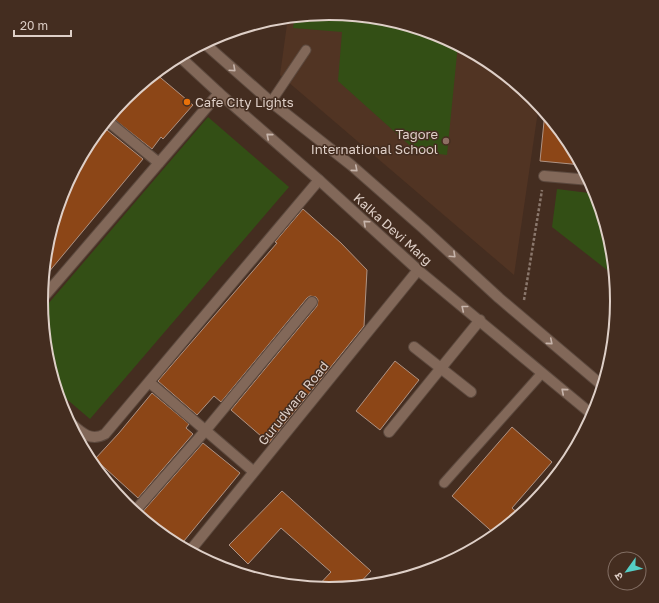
<svg xmlns="http://www.w3.org/2000/svg" width="659" height="603" viewBox="0 0 659 603" font-family="'Golos Text','Noto Sans Devanagari',sans-serif">
	<style>
		.built { fill: #513423 }
		.green { fill: #334f15 }
		.building { fill: #8c4617; stroke: #af9384 }
		.lines { fill: none; stroke-linecap: round; stroke-linejoin: round }
		.service-casing { stroke: #5c493e; stroke-width: 11 }
		.minor-casing { stroke: #5c493e; stroke-width: 12 }
		.tertiary-casing { stroke: #5c493e; stroke-width: 12 }
		.path { stroke: #8a776c; stroke-width: 2.5; stroke-dasharray: 3 2; stroke-linecap: butt }
		.service { stroke: #826859; stroke-width: 9 }
		.minor { stroke: #826859; stroke-width: 10 }
		.tertiary { stroke: #826859; stroke-width: 10 }
		.oneway { stroke: #c7b5ac }
		.food-dot { fill: #e8710a; stroke: #442d20; stroke-width: 1.5 }
		.education-dot { fill: #8d6e63; stroke: #442d20; stroke-width: 1.5 }
		.labels { text-anchor: middle; stroke-width: 3; stroke-linejoin: round; paint-order: stroke }
		.poi-label { font-size: 13px; fill: #decfc7; stroke: #442d20; text-anchor: start }
		.street-label { font-size: 13px; fill: #decfc7; stroke: #442d20 }
		.rim { fill: none; stroke: #decfc7; stroke-width: 2 }
	</style>
	<rect width="100%" height="100%" fill="#442d20"/>
	<path class="built" d="M330,13L386,19L440,35L490,62L534,98L539,104L514,275L280,75L288,17Z"/>
	<path class="green" d="M330,13L386,19L440,35L458,44L447,155L416,151L338,81L342,32L293,28L295,16Z
		M208,117L289,187L90,419L56,390L47,358L42,311Z
		M557,189L597,194L612,245L616,277L552,227Z"/>
	<path class="building" d="M155,73L193,105L163,139L161,137L152,149L110,116L126,97Z
		M545,112L570,141L582,165L540,161Z
		M102,126L143,159L43,279L47,245L63,191L90,141Z
		M303,209L341,243L367,270L364,326L269,443L231,410L317,306L318,300L316,297L310,296L307,298L221,402L214,396L197,415L158,381L277,243L275,242Z
		M395,361L419,380L380,430L356,411Z
		M152,393L189,424L186,428L193,434L138,498L95,459L119,433Z
		M512,427L552,462L512,508L521,516L497,536L452,496Z
		M203,443L240,473L179,547L169,541L139,516Z
		M282,491L371,571L355,588L329,590L315,589L331,572L281,528L248,564L229,545Z"/>
	<g class="lines">
		<g class="service-casing">
			<path id="service" d="M271,102L306,50
				M444,483L542,373"/>
		</g>
		<g class="minor-casing">
			<path id="minor" d="M106,121L110,123L159,163
				M544,176L590,180
				M41,300L219,93
				M414,347L471,392
				M149,382L254,472
				M67,420C79,430 89,443 105,434L319,180
				M389,432L480,320
				M134,512L205,431L312,302
				M189,552L418,270"/>
		</g>
		<g class="tertiary-casing">
			<path id="tertiary" d="M204,43L271,102L351,165L424,229L499,298L604,387
				M179,56L219,93L319,180L418,270L594,416"/>
		</g>
		<path class="path" d="M524,300L542,190"/>
		<use href="#service" class="service"/>
		<use href="#minor" class="minor"/>
		<use href="#tertiary" class="tertiary"/>
	</g>
	<defs><path id="oneway-chevron" d="M-2-3.5L2.5 0L-2 3.5" fill="none" stroke-width="1.6" stroke-linecap="round" stroke-linejoin="round"/></defs>
	<g class="oneway">
		<use href="#oneway-chevron" transform="translate(233 69) rotate(42)"/>
		<use href="#oneway-chevron" transform="translate(269 136) rotate(-139)"/>
		<use href="#oneway-chevron" transform="translate(355 169) rotate(41)"/>
		<use href="#oneway-chevron" transform="translate(366 223) rotate(-138)"/>
		<use href="#oneway-chevron" transform="translate(453 255) rotate(43)"/>
		<use href="#oneway-chevron" transform="translate(464 308) rotate(-141)"/>
		<use href="#oneway-chevron" transform="translate(550 342) rotate(40)"/>
		<use href="#oneway-chevron" transform="translate(564 391) rotate(-140)"/>
	</g>
	<circle class="food-dot" cx="187" cy="102" r="4"/>
	<circle class="education-dot" cx="446" cy="141" r="4"/>
	<g class="labels">
		<g class="poi-label">
			<text x="195" y="107">Cafe City Lights</text>
			<text x="438" y="139" text-anchor="end">Tagore<tspan x="438" dy="15">International School</tspan></text>
		</g>
		<g class="street-label">
			<text transform="translate(393 229) rotate(42)" y="5">Kalka Devi Marg</text>
			<text transform="translate(293 403) rotate(-51)" y="5">Gurudwara Road</text>
		</g>
	</g>
	<path d="M0 0H659V603H0ZM48 301a281 281 0 1 1 562 0a281 281 0 1 1-562 0Z" fill="#442d20" fill-rule="evenodd"/>
	<path class="rim" d="M48 301a281 281 0 1 1 562 0a281 281 0 1 1-562 0Z"/>
	<g transform="translate(627 571) rotate(237)"><circle r="19" fill="#442d20" stroke="#826e63"/>
	<path d="M0-3L7 15L0 10L-7 15Z" fill="#55cec6"/>
	<text y="-6" font-size="11" font-weight="bold" text-anchor="middle" fill="#decfc7">उ</text>
	</g>
	<path d="M14 30v6h57v-6" fill="none" stroke="#decfc7" stroke-width="2"/>
	<text x="20" y="30" font-size="12" fill="#decfc7" stroke="#442d20" stroke-width="3" paint-order="stroke">20 m</text>
</svg>
